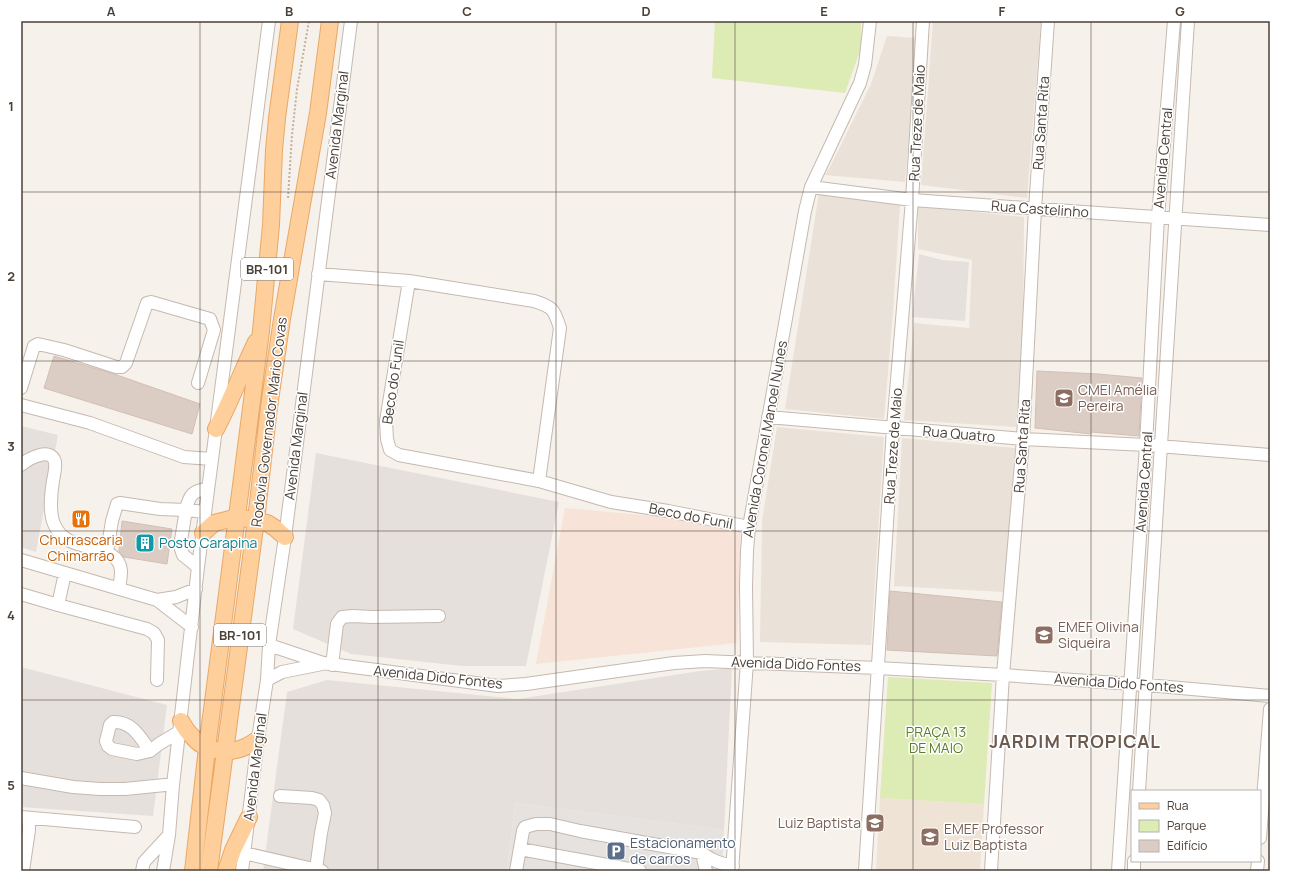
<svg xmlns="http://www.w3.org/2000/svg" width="1291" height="892" viewBox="0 0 1291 892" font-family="Manrope,sans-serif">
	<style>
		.residential { fill: #eae1d9 }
		.commercial { fill: #f7e3d7 }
		.industrial { fill: #e6e0dc }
		.education { fill: #efe3d5 }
		.green { fill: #ddebb4 }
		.parking { fill: #e5e2df }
		.building { fill: #dbcdc3; stroke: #d3c0b3 }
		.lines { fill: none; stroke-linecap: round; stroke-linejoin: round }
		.minor-casing { stroke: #c5b9b0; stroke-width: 14 }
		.major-casing { stroke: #e8a867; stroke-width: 18 }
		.path { stroke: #c4af9e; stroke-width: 2; stroke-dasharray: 2 2; stroke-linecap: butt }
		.minor { stroke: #fff; stroke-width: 12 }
		.major { stroke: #ffcf9b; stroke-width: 16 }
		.grid { fill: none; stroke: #4b4038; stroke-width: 1; stroke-opacity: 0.55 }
		.labels { text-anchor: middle; stroke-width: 3; stroke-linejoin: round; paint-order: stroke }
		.shield { fill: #fff; stroke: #817974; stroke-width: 1 }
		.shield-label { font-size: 13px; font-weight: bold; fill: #4b4038 }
		.street-label { font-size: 14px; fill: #4b4038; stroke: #fff }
		.education-label { font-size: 14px; fill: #785e54; stroke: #fff; text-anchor: start }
		.food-label { font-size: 14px; fill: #c56008; stroke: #fff }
		.culture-label { font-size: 14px; fill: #0d838f; stroke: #fff; text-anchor: start }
		.park-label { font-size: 14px; fill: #5b8029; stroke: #fff }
		.service-label { font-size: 14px; fill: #4e5e75; stroke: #fff; text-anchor: start }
		.district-label { font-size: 18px; font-weight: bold; letter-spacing: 1px; fill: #6e5b4f; stroke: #fff }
		.neatline { fill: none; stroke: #4b4038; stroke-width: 1.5 }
		.grid-label { font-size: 13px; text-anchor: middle; font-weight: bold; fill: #4b4038 }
	</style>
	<rect width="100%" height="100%" fill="#f6f1eb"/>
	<path class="residential" d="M933,21H1041L1027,198L921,185Z
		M887,36L918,38L905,182L825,175L831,165L871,84Z
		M819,193L900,205L893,312L884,419L785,409Z
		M918,206L1024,217L1023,333L1016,427L904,420L914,323L969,328L972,260L918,249Z
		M777,427L884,437L871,645L760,642L762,521Z
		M902,438L1015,448L1004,592L894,586Z"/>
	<path class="commercial" d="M565,508L741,524L737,643L536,664Z"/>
	<path class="industrial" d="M919,254L942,260L969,262L965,321L912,317Z
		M21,426L58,435L36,552L21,547Z
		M316,453L559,502L526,666H462L351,654L293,629Z
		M21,667L167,705L153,816L21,807Z
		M732,668L724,830L515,803L507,871H263L287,692L327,680L518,699L700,671Z"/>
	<path class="education" d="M880,798L984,804L980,871H876Z"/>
	<path class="green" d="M715,21H861V48L845,93L712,78Z
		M888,677L992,683L984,804L880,798Z"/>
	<path class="parking" d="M515,803L724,830L722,871H507Z"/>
	<path class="building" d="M54,356L114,374L200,404L192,434L44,388Z
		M1037,371L1098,374L1142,378L1139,436L1091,432V434L1035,428Z
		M122,521L172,529L167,564L124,557L119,551Z
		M890,591L1002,602L997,656L887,650Z"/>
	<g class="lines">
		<g class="minor-casing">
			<path id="minor" d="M811,187L912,200L1270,225
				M318,274L409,281L534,301C553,307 554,309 560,328L539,481
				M409,281L386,421L387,439L390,450L399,455L539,481L611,502L668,511L749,527
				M21,388L34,346L38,344L64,350L116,367H122L126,363L147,303L151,302L210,319L214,330L198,383
				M21,405L90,423L184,457L212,459
				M768,417L1023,439L1146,445L1270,455
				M21,465C28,459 51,446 55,462C56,468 54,475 53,481C51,493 49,515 55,526C68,556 119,540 121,571C121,577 120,583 119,589
				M107,552L112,521L117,504L120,503L160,509L186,510C189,495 193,490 208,489
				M21,560L157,600L192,627
				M198,567L183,555L180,546L186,510L205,512
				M21,594L58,605L147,629L154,633L158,640L157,680
				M157,600L176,597L196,589
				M58,605L65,573
				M269,645L323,663L498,686L526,684L674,663L705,661L878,668L1003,675L1147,685L1270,696
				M332,665L337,624L342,617L353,616L372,617L439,616
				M267,680L282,672L322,664
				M150,751C140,737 132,721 113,722L110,725L106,741L108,746L112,749L137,754L150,751L159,744L179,732
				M21,778L73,787L100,789H125L165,785H173
				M1139,791L1188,21
				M280,796L312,798L319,800L323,805L325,813L321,833L316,869
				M21,817L135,827
				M1260,838L1270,709
				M520,849L640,871
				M244,853L322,871
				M702,853L706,871
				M23,871L29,830V818
				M142,871L144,862L169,835
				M163,871L169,835L173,785L198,567L269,21
				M242,871L258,739L267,680L269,645L285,537L351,21
				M516,871L523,831L525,827L536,824H550L580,831L702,853C713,861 719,863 733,866
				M732,871L747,662L746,586L747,551L749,527L805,211L811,187L860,83L865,65L870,21
				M865,871L893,428L912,200L923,21
				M991,871L1003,675L1023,439L1035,209L1048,21
				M1118,871L1146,445L1158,217L1174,21
				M1134,871V861
				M1257,871L1258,861"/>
		</g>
		<g class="major-casing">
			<path id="major" d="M216,429C231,401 242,371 256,342
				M203,533L214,523L238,517L267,523L275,528L285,537
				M181,721C184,726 187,732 192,736C204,752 230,755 247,746C251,744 255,741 258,739
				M193,871L207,748L261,331L271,225L274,150L277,118L290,21
				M209,871L256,520L269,407L282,319L318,113L330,21
				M226,871L233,850L249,817"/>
		</g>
		<path class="path" d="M288,198L292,135L297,89L309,21"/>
		<use href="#minor" class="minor"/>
		<use href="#major" class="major"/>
	</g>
	<path class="grid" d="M200,21V871M378,21V871M556,21V871M735,21V871M913,21V871M1091,21V871M21,192H1270M21,361H1270M21,531H1270M21,700H1270"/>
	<defs>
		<g id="school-square" transform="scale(1)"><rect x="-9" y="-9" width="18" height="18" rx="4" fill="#8d6e63" stroke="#fff"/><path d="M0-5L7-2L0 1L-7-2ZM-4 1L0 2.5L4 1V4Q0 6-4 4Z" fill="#fff"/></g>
		<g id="restaurant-square" transform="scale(1)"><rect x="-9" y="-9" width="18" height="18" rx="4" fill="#e8710a" stroke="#fff"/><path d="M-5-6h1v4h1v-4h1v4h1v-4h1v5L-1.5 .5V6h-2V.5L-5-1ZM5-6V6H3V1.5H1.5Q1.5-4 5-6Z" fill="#fff"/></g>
		<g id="building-square" transform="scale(1)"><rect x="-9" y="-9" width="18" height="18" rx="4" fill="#0f9aa8" stroke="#fff"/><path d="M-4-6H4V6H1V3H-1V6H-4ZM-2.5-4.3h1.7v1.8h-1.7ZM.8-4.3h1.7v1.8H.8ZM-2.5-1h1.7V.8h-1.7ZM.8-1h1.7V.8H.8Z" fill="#fff"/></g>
		<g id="parking-square" transform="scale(1)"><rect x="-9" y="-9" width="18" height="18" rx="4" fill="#5c6f8a" stroke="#fff"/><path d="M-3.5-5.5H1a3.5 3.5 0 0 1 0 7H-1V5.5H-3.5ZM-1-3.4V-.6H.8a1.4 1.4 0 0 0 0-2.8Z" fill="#fff"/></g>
	</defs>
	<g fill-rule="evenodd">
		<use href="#school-square" x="1064" y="398"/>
		<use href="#restaurant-square" x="81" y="519"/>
		<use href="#building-square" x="145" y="543"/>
		<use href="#school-square" x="1044" y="635"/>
		<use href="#school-square" x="875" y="823"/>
		<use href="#school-square" x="930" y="837"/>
		<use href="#parking-square" x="616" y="851"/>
	</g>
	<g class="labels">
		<g class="shield">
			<rect x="241" y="258" width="52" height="22" rx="3"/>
			<rect x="214" y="624" width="52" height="22" rx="3"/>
		</g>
		<g class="shield-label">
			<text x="267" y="274">BR-101</text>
			<text x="240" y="640">BR-101</text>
		</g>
		<g class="street-label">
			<text transform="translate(917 123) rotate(-87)" y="5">Rua Treze de Maio</text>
			<text transform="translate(1041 123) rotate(-86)" y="5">Rua Santa Rita</text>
			<text transform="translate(337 125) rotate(-83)" y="5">Avenida Marginal</text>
			<text transform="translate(1163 158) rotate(-85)" y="5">Avenida Central</text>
			<text transform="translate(1040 209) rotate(4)" y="5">Rua Castelinho</text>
			<text transform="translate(393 382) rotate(-82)" y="5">Beco do Funil</text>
			<text transform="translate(269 422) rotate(-83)" y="5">Rodovia Governador Mário Covas</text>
			<text transform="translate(959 434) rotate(5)" y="5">Rua Quatro</text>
			<text transform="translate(765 439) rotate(-80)" y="5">Avenida Coronel Manoel Nunes</text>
			<text transform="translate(296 446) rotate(-83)" y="5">Avenida Marginal</text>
			<text transform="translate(893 446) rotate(-86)" y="5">Rua Treze de Maio</text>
			<text transform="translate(1022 446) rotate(-86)" y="5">Rua Santa Rita</text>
			<text transform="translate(1144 482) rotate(-86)" y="5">Avenida Central</text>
			<text transform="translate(691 516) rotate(11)" y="5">Beco do Funil</text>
			<text transform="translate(796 664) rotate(2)" y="5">Avenida Dido Fontes</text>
			<text transform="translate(438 677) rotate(6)" y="5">Avenida Dido Fontes</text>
			<text transform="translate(1119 683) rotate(4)" y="5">Avenida Dido Fontes</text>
			<text transform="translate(255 767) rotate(-83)" y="5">Avenida Marginal</text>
		</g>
		<g class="education-label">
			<text x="1078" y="395">CMEI Amélia<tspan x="1078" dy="16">Pereira</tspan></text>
			<text x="1058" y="632">EMEF Olivina<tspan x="1058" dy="16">Siqueira</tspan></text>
			<text x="861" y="828" text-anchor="end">Luiz Baptista</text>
			<text x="944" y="834">EMEF Professor<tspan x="944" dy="16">Luiz Baptista</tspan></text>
		</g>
		<g class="food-label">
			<text x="81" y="545">Churrascaria<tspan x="81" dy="16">Chimarrão</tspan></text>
		</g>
		<g class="culture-label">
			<text x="159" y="548">Posto Carapina</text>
		</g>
		<g class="park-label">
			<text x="936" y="737">PRAÇA 13<tspan x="936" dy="16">DE MAIO</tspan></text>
		</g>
		<g class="service-label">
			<text x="630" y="848">Estacionamento<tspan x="630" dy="16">de carros</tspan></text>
		</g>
		<g class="district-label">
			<text x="1075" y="748">JARDIM TROPICAL</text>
		</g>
	</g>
	<rect width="1291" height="892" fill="none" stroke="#ffffff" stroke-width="44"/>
	<rect x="1131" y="790" width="130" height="72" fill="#ffffff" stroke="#b7b3af"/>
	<rect x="1139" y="803" width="20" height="6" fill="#ffcf9b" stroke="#b7b3af"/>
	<text x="1167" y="810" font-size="12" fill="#4b4038">Rua</text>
	<rect x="1139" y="820" width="20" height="12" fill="#ddebb4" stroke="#b7b3af"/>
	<text x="1167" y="830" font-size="12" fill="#4b4038">Parque</text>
	<rect x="1139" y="840" width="20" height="12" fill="#dbcdc3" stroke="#b7b3af"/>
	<text x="1167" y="850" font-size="12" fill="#4b4038">Edifício</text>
	<rect x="22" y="22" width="1247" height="848" class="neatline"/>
	<g class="grid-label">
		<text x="111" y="16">A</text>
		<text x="289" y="16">B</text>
		<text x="467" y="16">C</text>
		<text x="646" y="16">D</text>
		<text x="824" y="16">E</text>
		<text x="1002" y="16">F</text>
		<text x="1180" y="16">G</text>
		<text x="11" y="111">1</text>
		<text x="11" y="281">2</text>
		<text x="11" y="451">3</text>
		<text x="11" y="620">4</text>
		<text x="11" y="790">5</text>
	</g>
</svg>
